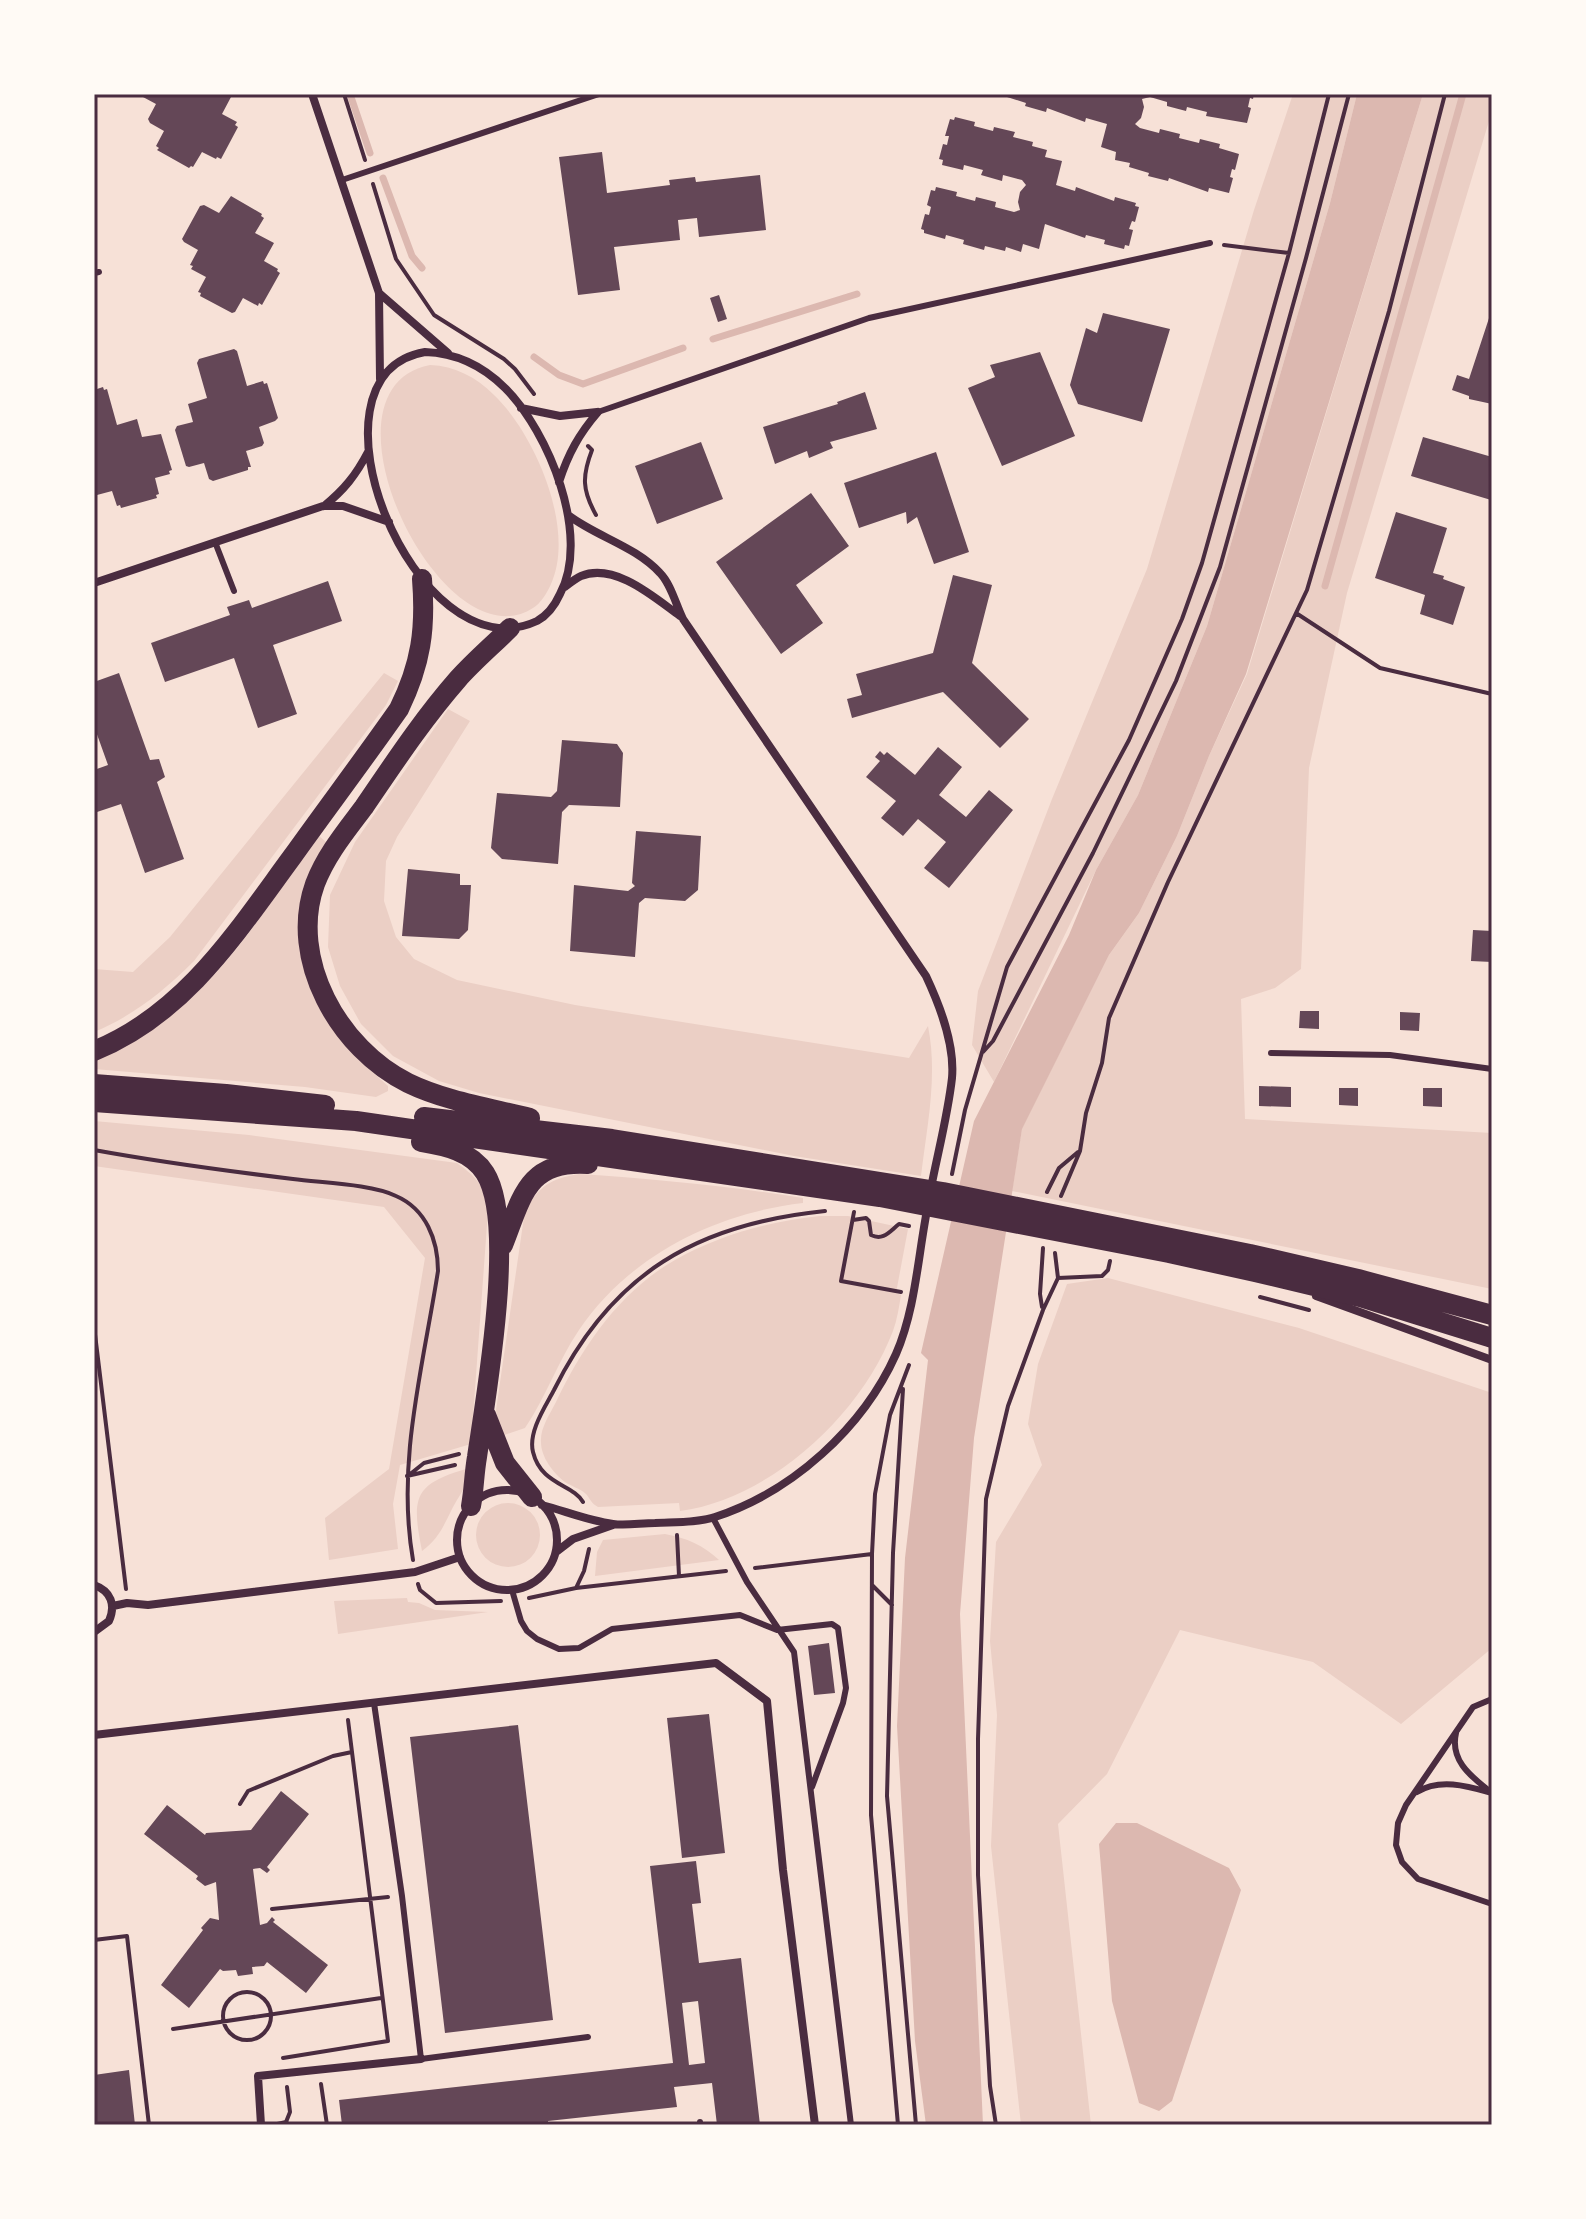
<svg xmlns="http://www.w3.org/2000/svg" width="1586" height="2219" viewBox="0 0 1586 2219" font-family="Roboto,sans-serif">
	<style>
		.green { fill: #ebcfc5 }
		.water { fill: #dcb8b0 }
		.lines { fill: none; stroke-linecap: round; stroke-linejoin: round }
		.stream { stroke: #dcb8b0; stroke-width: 7 }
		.building { fill: #644757; fill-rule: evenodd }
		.path { stroke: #4a2c40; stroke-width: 4 }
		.service { stroke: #4a2c40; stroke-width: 6 }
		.minor { stroke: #4a2c40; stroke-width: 8 }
		.primary { stroke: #4a2c40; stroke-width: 20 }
		.neatline { fill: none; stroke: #4a2c40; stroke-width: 3 }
	</style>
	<rect width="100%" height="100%" fill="#f7e1d7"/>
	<path class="green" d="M1293,94H1357L1330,203L1207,626L1138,795L1096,870L994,1082L972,1045L978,991L1052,799L1147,569L1254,210Z
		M1423,94H1492V111L1347,593L1309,768L1301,969L1275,988L1241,999L1245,1119L1492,1133V1289L1012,1191L1022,1128L1109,955L1139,913L1177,836L1209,756L1247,674Z
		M430,365C455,366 476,377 494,395C535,434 576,529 551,584C547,593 541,603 533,608C442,667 307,389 430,365Z
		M384,673L398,681L386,705L194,961C164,991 133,1016 94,1032V969L133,972L170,937Z
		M448,709L470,721L397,837L386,861L384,901L396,937L414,959L457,980L575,1005L909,1058L928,1026C938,1076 927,1126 921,1176L794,1156L479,1093L439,1081L393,1056L361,1024L340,986L328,947L330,895L355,842Z
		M318,835L326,842L301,927L359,1060L388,1086V1091L376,1097L305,1087L94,1069V1060C207,1012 250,930 318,835Z
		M94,1121L249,1135L457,1163C479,1179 483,1185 488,1211L471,1444L400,1465L393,1504L398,1549L329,1560L325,1518L389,1469L425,1258L384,1207L94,1166Z
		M579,1174C654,1179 729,1186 803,1198V1203C715,1213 629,1256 579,1330C558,1361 546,1397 525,1428L501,1436L496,1410L525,1210C541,1185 550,1179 579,1174Z
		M820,1216H848L908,1229L896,1293L901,1295C899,1307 897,1320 893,1331C861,1415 770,1499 680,1511L679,1503L598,1507C591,1503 591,1500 586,1494C581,1489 571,1486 565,1482C553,1473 541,1457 541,1442C540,1428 550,1414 556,1402C582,1347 620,1291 675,1260C719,1235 770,1221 820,1216Z
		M1108,1278L1299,1328L1492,1393V1648L1401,1724L1313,1662L1180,1630L1107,1774L1058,1824L1091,2125H1021L991,1846L997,1715L990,1641L996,1542L1042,1465L1028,1424L1038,1364L1067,1284Z
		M469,1468C467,1488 461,1492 452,1509C443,1527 439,1538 422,1551C411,1496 414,1484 469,1468Z
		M476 1535a32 32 0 1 1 64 0a32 32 0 1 1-64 0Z
		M665,1534C687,1538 703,1545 719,1560L595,1576L597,1552L603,1540Z
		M407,1598L408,1602L419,1603L435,1610L488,1612L338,1634L334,1601Z"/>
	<path class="water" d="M1357,94H1423L1246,674L1209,756L1177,836L1139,913L1109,955L1022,1129L974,1438L960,1614L983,2125H926L915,2041L897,1726L905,1558L928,1360L921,1353L974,1121L1069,935L1096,870L1138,795L1207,626L1330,203Z
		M1116,1823H1137L1229,1868L1241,1890L1172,2101L1159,2111L1139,2103L1112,2001L1099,1844Z"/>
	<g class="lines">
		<path class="stream" d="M350,94L370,153
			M383,178L412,256L422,268
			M713,339L857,294
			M534,357L559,375L583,384L683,348
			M1325,586L1463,94"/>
	</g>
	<path class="building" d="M144,94H225L231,97L222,114L237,122L235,125L238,127L221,159L217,157L216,159L202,152L193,167L191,166L189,168L157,150L159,148L156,146L164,131L150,123L148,119L156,104L143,97Z
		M1008,94H1254L1253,99L1250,98L1248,107L1251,108L1247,123L1206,116L1207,112L1187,107L1186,111L1167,106V102L1150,97L1142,99L1144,107L1141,118L1135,124L1140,128L1159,133L1160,129L1180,134L1179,138L1199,143L1200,139L1220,144L1219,148L1239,154L1235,170L1232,169L1230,177L1233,178L1229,193L1209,188L1208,192L1169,178L1168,181L1148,176L1149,173L1129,167L1130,163L1115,160L1116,152L1101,147L1107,124L1086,118L1085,122L1047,108L1046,112L1025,106L1026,103L1007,97Z
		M955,117L975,122L974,126L993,131L994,127L1015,132L1013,137L1033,142L1032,146L1047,150L1045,157L1062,161L1056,185L1075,191L1076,187L1114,201L1115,197L1136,203L1135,206L1139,207L1135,222L1132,221L1129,229L1133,230L1129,246L1125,245L1124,249L1104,244L1105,240L1086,235L1085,238L1045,224L1039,249L1023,244L1021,252L1006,247L1005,251L985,246L984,250L963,244L964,240L946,235L945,239L924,233V230L921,229L925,214L929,215L931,207L927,205L931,190L935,191L936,187L957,192L956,196L975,201L976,197L996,202L995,207L1014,212L1020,210L1018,202L1020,192L1026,185L1022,180L1003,175L1002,181L981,175L983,170L964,165L963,170L942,165L943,160L939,159L943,144L947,145L949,136H945L950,119L954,120Z
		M602,152L607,193L670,185L669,180L695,177L696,182L760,175L766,230L699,237L697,218L678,220L680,240L614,247L620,290L578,295L559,157Z
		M231,196L262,214L261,216L264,218L255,233L274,243L264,261L278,269L277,271L280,273L262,305L259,303L258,306L243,298L235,312L232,313L200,296L201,293L198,292L206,277L191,269L193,266L190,265L198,250L184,242L182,239L200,206L204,205L219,213Z
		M719,295L727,319L718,322L710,298Z
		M1492,309V404L1469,399V396L1452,390L1457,375L1469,379Z
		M1103,313L1170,329L1142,422L1078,404L1070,385L1086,328L1097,333Z
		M234,349L237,351L247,386L263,381L264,384L267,383L278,418L275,421L259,427L264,443L262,446L246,451L251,467H248V470L213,481L209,479L204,463L189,467L186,466L175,430L177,426L193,422L188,404L207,398L197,363L199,359Z
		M1040,352L1075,436L1002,466L968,388L995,377L990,365Z
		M103,387L104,390L107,389L117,425L137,419L142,437L161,434L172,470L169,471L170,474L155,478L159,494L156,495L157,498L121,508L120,505L117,506L112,491L97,495L94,492V390Z
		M865,392L877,429L830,442L833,448L809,458L807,451L775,464L763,427L838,404L837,402Z
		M1423,437L1492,457L1491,500L1411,476Z
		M701,442L723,499L657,524L635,466Z
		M936,452L969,552L934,564L917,517L907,524L906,512L859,528L844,483Z
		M811,493L849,546L796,585L823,623L781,654L716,562Z
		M1396,512L1447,528L1433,573L1444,576L1443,579L1465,587L1453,625L1420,614L1425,595L1375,578Z
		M953,575L992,585L972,663L1029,719L1000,748L943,692L852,718L847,699L862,695L856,674L933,653Z
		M328,581L342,621L273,645L297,714L258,728L234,658L165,682L151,643L230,615L227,607L249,600L252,608Z
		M119,673L150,760L159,759L165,777L157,782L184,859L145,873L121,804L94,813V770L108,765L94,726V682Z
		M562,740L617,744L623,753L620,807L569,805L562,812L558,864L502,859L491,848L497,793L551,797L557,791Z
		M938,747L962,767L939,795L966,817L989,790L1013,810L949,888L924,868L946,842L918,819L903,836L881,818L896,801L866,777L880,761L875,757L880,751L884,755L887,752L915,775Z
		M636,831L701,836L698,890L685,901L645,898L639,903L635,957L570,951L574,885L628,891L635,886L632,883Z
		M408,869L460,874V885H471L468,930L459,939L402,936Z
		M1473,930L1492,931V962L1471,961Z
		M1300,1011H1319V1029L1299,1028Z
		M1400,1012L1420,1013L1419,1031L1400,1030Z
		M1259,1086L1291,1087V1107L1259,1106Z
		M1339,1088H1358V1106L1339,1105Z
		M1423,1088H1442V1107L1423,1106Z
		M829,1643L835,1693L814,1695L808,1646Z
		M709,1714L725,1853L682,1858L667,1718Z
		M518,1725L553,2020L445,2033L410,1737Z
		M281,1791L309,1814L267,1867L270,1870L267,1873L260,1868L253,1869L260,1925L267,1923L272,1917L275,1920L273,1922L328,1965L306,1993L267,1962L264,1966L252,1967L253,1974L238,1976L236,1970L223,1971L220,1969L189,2008L161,1985L203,1930L201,1928L210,1918L219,1920L216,1882L205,1886L196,1879L198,1876L144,1834L167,1805L205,1835L206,1833L251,1830Z
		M696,1861L701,1903L692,1904L699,1963L741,1958L760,2125H717L712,2083L674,2087L677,2107L548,2121V2125H342L339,2100L673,2063L650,1866ZM698,2001L705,2063L689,2065L682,2003Z
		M129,2070L135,2125H94V2075Z"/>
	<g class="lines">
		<path class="path" d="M344,94L365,160
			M373,184L396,259L434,315L504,359L515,369L534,394
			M1224,245L1289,253
			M588,446L592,450C582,476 582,490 596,515
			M1296,613L1380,668L1492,694
			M983,1052L993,1041L1093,853L1176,681L1220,567L1306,258L1349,94
			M94,1150C160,1162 227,1171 293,1179C322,1183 371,1184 396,1196C426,1209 438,1240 438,1271C423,1367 396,1463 413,1560
			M952,1174L965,1110L1007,967L1129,740L1182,619L1202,563L1289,253L1329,94
			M1047,1192L1059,1168L1078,1152
			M1061,1196L1080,1151L1086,1113L1102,1063L1109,1018L1168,882L1307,590L1389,311L1445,94
			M854,1212L841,1281L901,1292
			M853,1220L866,1218L869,1221L871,1235C883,1241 889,1232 899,1224L909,1226
			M1055,1253L1058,1278
			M1058,1278L1102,1276L1108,1270L1110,1261
			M1260,1297L1309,1310
			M1042,1307L1040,1294L1043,1248
			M94,1326L126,1589
			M903,1389L893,1553L887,1796L916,2125
			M409,1475L424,1463L459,1454
			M407,1476L455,1465
			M583,1502C573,1484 541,1485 533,1452C528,1432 545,1407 554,1390C612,1273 697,1224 825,1211
			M677,1535L679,1576
			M755,1568L872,1554
			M418,1584L420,1590L436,1603L501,1601
			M872,1585L892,1605
			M576,1588L584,1571L589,1549
			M529,1598L576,1588L726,1571
			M240,1804L248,1791L333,1756L352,1752
			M272,1909L388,1897
			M94,1940L127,1936L149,2125
			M223 2016a24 24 0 1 1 48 0a24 24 0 1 1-48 0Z
			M173,2029L381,1998
			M283,2058L388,2041L348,1720
			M321,2084L327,2125
			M286,2122L290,2112L287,2087
			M273,2125L286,2122L290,2125
			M898,2125L871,1815L872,1554L875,1494L890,1415L909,1365
			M996,2125L990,2086L978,1875V1739L986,1499L1008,1406L1043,1310L1058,1278"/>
		<path class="service" d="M342,180L599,94
			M94,273L99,272
			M598,412L869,318L1210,243
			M215,542L234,591
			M1271,1053L1390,1055L1492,1069
			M713,1518L747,1582L794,1652L851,2125
			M512,1590L521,1621L527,1631L537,1639L559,1649L579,1648L612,1629L740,1615L777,1630L832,1624L838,1628L846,1688L843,1703L812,1787
			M1492,1699L1473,1707L1406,1805L1398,1823L1396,1845L1402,1862L1418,1879L1492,1904
			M374,1703L402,1896L421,2059L588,2037
			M1456,1733C1450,1759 1469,1775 1487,1789
			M1417,1792C1440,1778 1467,1786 1492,1793
			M700,2122V2125"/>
		<path class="minor" d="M312,94L379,293L380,379
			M379,293L448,353
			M425,352C456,353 483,366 505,388C549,432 591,536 560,594C555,605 548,615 537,621C415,678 293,374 425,352Z
			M521,408L560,416L597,412
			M559,482C568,454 579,434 598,412
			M324,506C344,490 356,475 368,452
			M568,515C597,537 635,546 660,573C671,584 676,605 683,619L926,976C940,1006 955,1044 952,1078C948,1114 938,1152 931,1188
			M94,583L323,506H343L389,522
			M565,587C570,583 576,578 581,576C615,562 655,598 680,616
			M1316,1296L1492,1360
			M457 1540a50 50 0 1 1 100 0a50 50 0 1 1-100 0Z
			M542,1505C565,1511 589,1521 613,1524C626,1526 641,1523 655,1523C674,1522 697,1523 715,1517C792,1492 863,1428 896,1354C916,1308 918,1254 928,1205
			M556,1552L573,1539L613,1525
			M94,1585C111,1591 116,1605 109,1621L94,1632
			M113,1606L127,1603L148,1605L415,1572L460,1557
			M94,1735L716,1663L767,1701L783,1870L815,2125
			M261,2125L258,2076L421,2059"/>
		<path class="primary" d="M510,628C493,645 474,661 458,679C423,719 394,763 364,807C346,831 326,855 315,884C288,959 339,1049 408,1083C445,1101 490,1108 530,1118
			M94,1051C185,1014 236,933 292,857C327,808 364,759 399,709C421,664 426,629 422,579
			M94,1084L226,1094L325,1105
			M94,1102L356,1121L880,1197L1169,1253L1255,1272L1360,1297L1492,1338
			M424,1117L612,1139L943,1192L1250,1254L1358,1279L1492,1315
			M421,1142C445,1146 471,1151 485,1173C517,1223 486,1395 477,1457C474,1474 474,1490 471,1506
			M503,1245C522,1197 527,1160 588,1164
			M486,1415L505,1463L532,1497"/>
	</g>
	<rect width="1586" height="2219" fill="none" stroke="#fffaf5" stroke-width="192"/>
	<rect x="96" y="96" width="1394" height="2027" class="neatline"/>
</svg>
